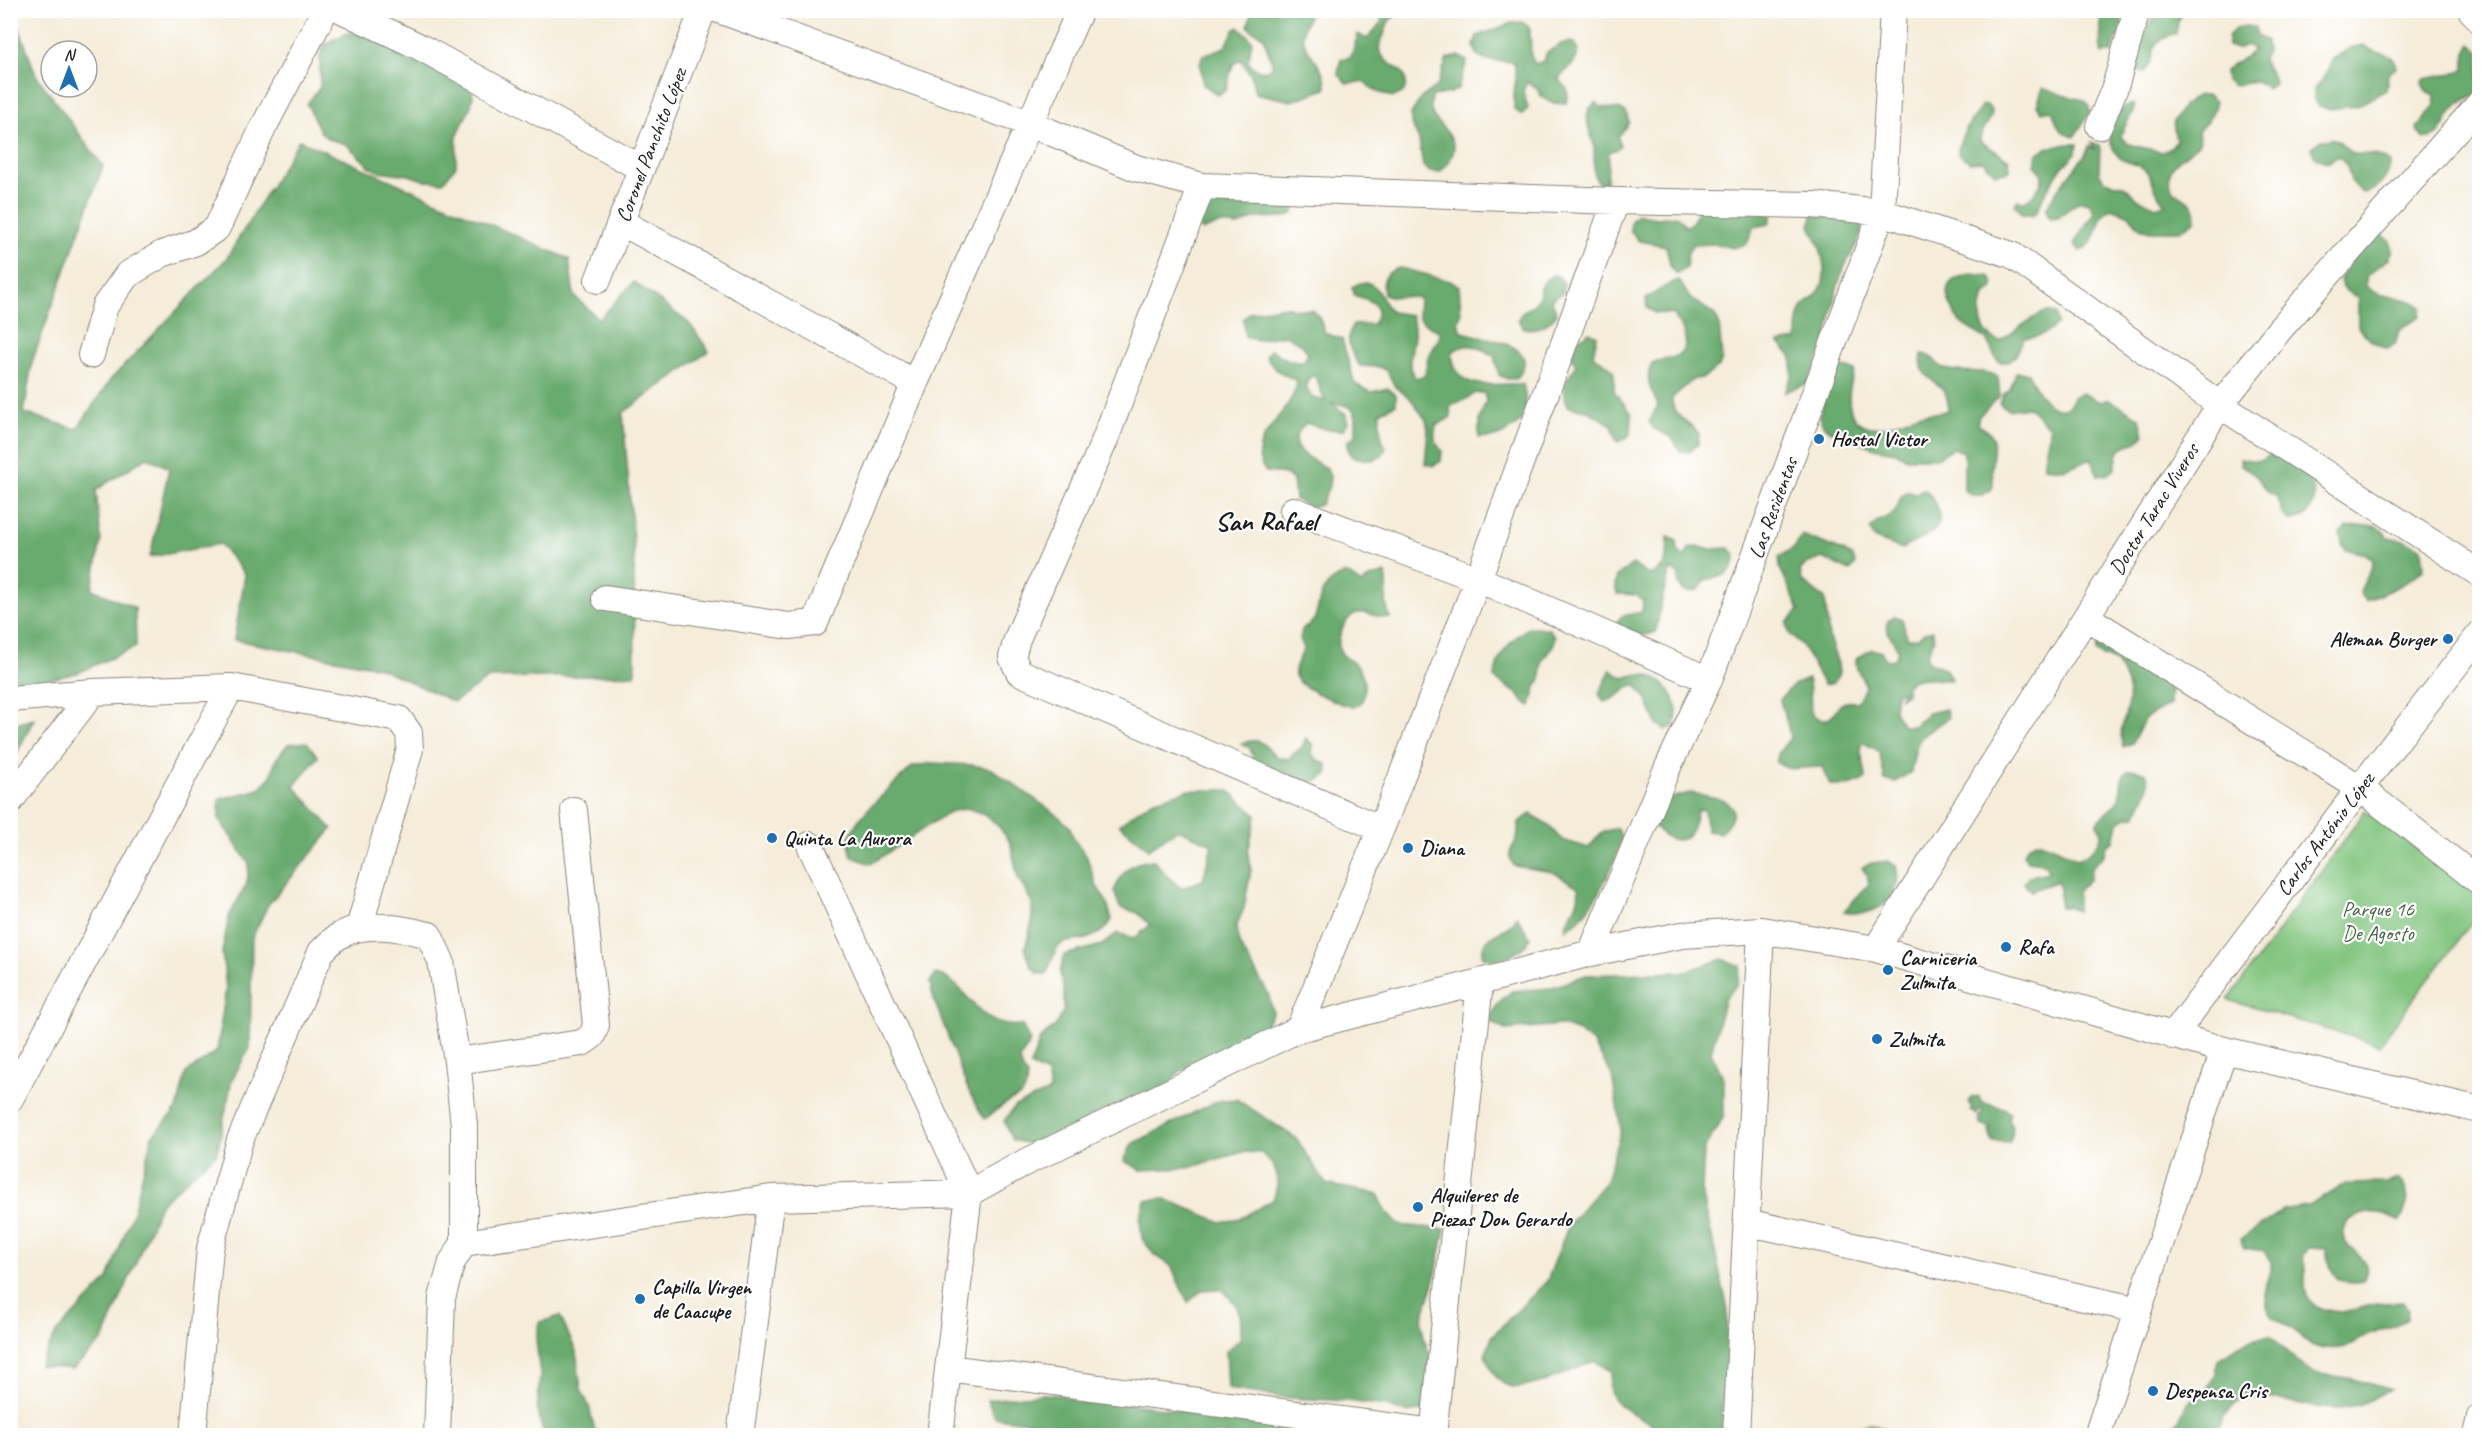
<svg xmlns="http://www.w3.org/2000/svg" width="2490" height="1446" viewBox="0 0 2490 1446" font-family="Caveat,sans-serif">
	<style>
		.green { fill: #82c57f; stroke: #4f704e; stroke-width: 1.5 }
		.forest { fill: #69aa6e; stroke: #426345; stroke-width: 1.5; fill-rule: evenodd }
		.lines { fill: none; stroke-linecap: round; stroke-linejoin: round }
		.minor-casing { stroke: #88847a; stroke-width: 28 }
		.minor { stroke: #fff; stroke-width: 26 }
		.poi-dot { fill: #1f6fb2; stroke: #fff; stroke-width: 2 }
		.labels { text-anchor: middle; stroke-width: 4.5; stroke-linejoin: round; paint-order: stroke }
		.street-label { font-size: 21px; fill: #1c1c1c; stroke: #fff }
		.poi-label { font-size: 21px; font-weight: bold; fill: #1c1c1c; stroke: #fff; text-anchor: start }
		.park-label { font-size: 21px; fill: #456044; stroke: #fff }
		.district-label { font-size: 27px; font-weight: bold; fill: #1c1c1c; stroke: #fff }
	</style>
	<rect width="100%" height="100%" fill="#fff"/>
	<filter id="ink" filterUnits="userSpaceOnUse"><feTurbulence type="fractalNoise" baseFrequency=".0167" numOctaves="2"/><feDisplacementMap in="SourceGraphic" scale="12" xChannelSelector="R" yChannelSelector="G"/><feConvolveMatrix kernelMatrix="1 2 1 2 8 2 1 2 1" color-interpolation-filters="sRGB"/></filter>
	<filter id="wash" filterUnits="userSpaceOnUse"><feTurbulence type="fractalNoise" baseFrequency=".008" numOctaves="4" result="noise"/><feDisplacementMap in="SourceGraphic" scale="24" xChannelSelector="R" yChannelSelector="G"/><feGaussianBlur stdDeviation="1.35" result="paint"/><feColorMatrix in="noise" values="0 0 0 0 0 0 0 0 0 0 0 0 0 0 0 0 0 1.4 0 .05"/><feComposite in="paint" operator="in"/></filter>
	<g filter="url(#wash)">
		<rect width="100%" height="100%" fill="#f5ecd9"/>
		<path class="green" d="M2365,811L2479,895V913L2379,1045L2228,1000Z"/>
		<path class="forest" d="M10,11H13L36,75L103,166L32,362L24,413L77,429L111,379L226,259L299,140L569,259L574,296L599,319L634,282L689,323L709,351L623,413L634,551L635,675L489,678L454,702L378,667L234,640L245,575L220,544L150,557L169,468L147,457L96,490L101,541L92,589L135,608L136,647L77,673L11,688Z
			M1252,11H1310C1309,20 1301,28 1303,38C1307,57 1328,68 1326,89L1291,101L1255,93L1251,75L1241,60L1233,64L1226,90L1218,95L1203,84L1200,65L1202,56L1225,47L1234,30L1239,27L1246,33L1252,41L1248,61C1252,68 1258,71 1266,71L1273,66L1263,36L1251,30L1248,26Z
			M1385,11H1401L1389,21L1379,48C1384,71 1413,63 1404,92L1392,98L1371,88L1364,82L1346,83L1338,73L1341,59L1351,57L1358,34L1367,39L1380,24Z
			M2097,11H2123L2122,26L2112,52L2102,54C2097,40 2105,23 2097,11Z
			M2158,11H2180L2176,34C2140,45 2162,52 2144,72H2135L2130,64L2134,46Z
			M1522,22L1530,28L1531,56L1535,64L1544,61L1547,52L1563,43L1573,42L1579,49C1577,64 1568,68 1558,79C1567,86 1570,91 1566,103C1551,105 1542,101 1536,87L1527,82L1523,91L1528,108L1522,115L1514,109C1512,93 1518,78 1514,62L1485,60L1477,55L1474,46L1477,36L1512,23Z
			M2245,27H2256L2257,36L2266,41L2267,51L2263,59C2266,69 2273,74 2275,84L2267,89C2256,77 2247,82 2234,86L2226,80L2225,71C2233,61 2246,60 2254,49L2247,45L2237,49L2228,46V36L2235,29Z
			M350,32L380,39L412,63L431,61L471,86L473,96L471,106L457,136L456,166L443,182L426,181L409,175L378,171L370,167L346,144L328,139L320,131L307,104L320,87V55L324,46L332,40Z
			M2471,44L2479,51V93C2471,97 2461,101 2455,108C2444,119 2444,141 2424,138L2418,132L2417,127L2435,105L2434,96L2426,92L2422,83L2425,79L2460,72L2464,69L2466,53Z
			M2363,45C2366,46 2369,49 2372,50C2383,56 2394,51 2396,68L2388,74L2386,90L2357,106L2328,109L2319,107L2314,98V89L2321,82L2333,59L2350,48Z
			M1459,56L1467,61L1458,89L1450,93L1433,96C1417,127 1481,133 1440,172H1430L1423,166L1419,140L1411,123V114L1421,98L1437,86L1447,59Z
			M2043,88C2052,89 2055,92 2063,95C2072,98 2079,97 2088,103L2090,112L2074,137C2058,133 2057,124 2052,110L2042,112L2037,105Z
			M2198,95H2207L2215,101C2215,117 2207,119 2198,132L2200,141C2192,155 2162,163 2171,185C2178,203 2196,193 2196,220L2180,231H2150L2140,228L2128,214L2110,208C2093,221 2103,240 2080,251L2074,244L2094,212L2090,203L2080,201L2058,217L2049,218L2046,209L2055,193L2085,155L2089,146L2095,150L2091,143L2100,145L2099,173L2105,181L2124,186L2139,199L2156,207L2165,204C2155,194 2155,183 2147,172C2136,158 2122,169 2112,146C2108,137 2108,132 2111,123C2116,113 2124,106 2135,103C2134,117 2123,124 2121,137L2128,144L2163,152L2171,148L2176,141L2173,122L2183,106Z
			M1597,102L1599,106C1608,110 1617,107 1626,112L1629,122L1618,137L1620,146L1617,149L1609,152L1607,180L1605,184L1600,185C1589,174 1597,156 1593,142C1590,130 1584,122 1589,109Z
			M1983,105H1987L1992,112C1991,123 1980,129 1980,141L2009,160L2010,171L1996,174L1983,161L1970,162L1958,154C1956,141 1974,115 1983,105Z
			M2333,139L2338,140L2352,154C2366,154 2379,153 2390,162C2391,176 2376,193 2362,193L2351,181L2347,166L2341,158L2336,157L2328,163L2315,157L2311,148L2322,140Z
			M2068,144H2077L2076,153L2059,171L2043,196L2038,210L2032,215H2023L2015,204L2018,200L2022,202C2031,199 2046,184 2041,173C2040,170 2037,168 2035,165L2037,154L2046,148Z
			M1292,195L1295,204L1294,213L1285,217L1255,218L1238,226L1219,224L1202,231L1195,225L1201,206L1220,201L1248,206L1274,197Z
			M1700,207L1772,215L1769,224L1754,227L1747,244L1733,248L1715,244L1693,245L1688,252L1686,268L1678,274L1671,269L1666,246L1639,241L1630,230L1631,221L1637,214L1656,218L1677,216L1686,227L1693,221Z
			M1812,215L1864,221L1859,239L1842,272L1837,289L1825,346L1807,384L1785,392L1792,375V357L1779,343L1797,340C1797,330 1797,316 1803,307C1807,302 1813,299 1817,294C1832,276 1820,243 1810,226Z
			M2371,234L2382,235L2390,240L2393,250L2389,258L2366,277V286C2383,302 2406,293 2422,307L2420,317C2408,325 2397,327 2396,343L2388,349L2371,341L2358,327V298L2342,288L2340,279Z
			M1401,268L1450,281L1459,286L1461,314L1458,323L1462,332C1481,338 1547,343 1516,379H1507L1499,375L1494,356C1479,347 1468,340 1452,352C1454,396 1495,382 1523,384C1525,393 1527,405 1524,414C1519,430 1494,440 1479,438V420L1486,401L1484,393H1475C1467,401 1459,401 1450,407L1451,417L1436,426C1433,437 1435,443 1442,451L1441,461L1434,466L1425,464L1428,429L1426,420L1410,398L1395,387L1387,371L1380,367L1360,366C1351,354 1343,339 1353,325L1373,324C1385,304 1370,300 1354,295L1352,287C1376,272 1378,297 1391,312L1411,315C1422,342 1400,361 1416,378L1425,375L1428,357L1438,340L1440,332L1424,323L1418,317L1419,298C1407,294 1396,300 1384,294C1381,279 1386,270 1401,268Z
			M1971,274L1989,276L1994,283L1992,289L1984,295C1978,314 1979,335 2000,341C2016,331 2030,317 2048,311L2056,314L2058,324C2048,333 2037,339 2024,338L2016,355L2009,362H1999C1991,354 1992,345 1984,338C1977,332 1967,329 1960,322C1956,318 1954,311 1951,306C1941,285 1951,278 1971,274Z
			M1553,275L1558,276L1564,283L1563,293L1551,299L1557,313C1550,325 1536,331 1523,328L1518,320C1522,309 1528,310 1535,303C1544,294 1535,285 1553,275Z
			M1679,280L1689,297L1714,314L1719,323L1722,359L1719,367L1703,378L1694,379L1672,398C1672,419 1689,419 1699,434L1698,444L1691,451L1681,452L1671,437L1654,429L1649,422L1658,405C1651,391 1644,378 1652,363C1659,359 1663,360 1671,358C1696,351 1683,327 1673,314L1655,313L1647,308L1646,299C1655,293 1670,282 1679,280Z
			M1286,306L1293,309L1312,310L1319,317L1325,333L1342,339L1355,384L1371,392L1388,388L1396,395V404L1380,412C1380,426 1379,436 1386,448L1381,457L1372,460L1352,457L1348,449V440L1356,436C1356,411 1357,405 1331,403L1346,414L1348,422L1343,430L1324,429L1306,423C1281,447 1306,457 1327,468L1330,477L1329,486L1321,504L1313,508L1295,500L1293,480L1286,474L1266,472C1240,440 1295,413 1297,381C1283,374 1272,370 1266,356L1271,349C1282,357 1289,363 1304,361L1308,353L1302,345L1286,335L1256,340L1245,337L1243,319L1250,312ZM1314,375C1320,384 1320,392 1325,401L1312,397L1307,390V380Z
			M1589,332L1597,336L1593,355C1613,369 1616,365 1614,391L1632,414L1631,433L1625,439L1617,442L1612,425L1587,410L1569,407C1558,392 1566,380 1576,366L1572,358L1575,339L1585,336Z
			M1922,354C1936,355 1934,365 1946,369C1963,375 1983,367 1998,377L2000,396L1979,416L1977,425C2002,435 1991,449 1992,470C1993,478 1994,481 1992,489L1983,495L1973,496L1964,490V452L1953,448L1937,458H1905L1896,452L1877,449L1831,431L1823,425L1819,417L1831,371C1840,366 1846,366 1855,371C1845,394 1845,430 1879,427C1893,426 1906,417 1920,414C1930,412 1938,415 1948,410C1950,374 1916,388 1922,354Z
			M2016,372L2028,373C2037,389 2046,414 2068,407L2073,397L2082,393L2100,402L2109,399L2140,418L2144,435C2141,438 2140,441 2137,442C2131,445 2124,443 2120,450C2112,463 2123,474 2098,476L2091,459L2064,469L2044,467C2043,453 2050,441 2049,427L2028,407L2008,410L2000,404L2003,395L2010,389Z
			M2272,450C2281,455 2293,459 2302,466C2305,469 2307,473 2309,478C2320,498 2314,516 2292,521L2283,515L2276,496L2268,492L2257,477L2241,465L2240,458C2255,461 2264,464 2272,450Z
			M1924,489C1931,495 1934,500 1937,509C1948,534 1917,538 1902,549L1875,539L1870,530C1880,513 1896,522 1900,498L1907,492L1916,493Z
			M2374,525L2382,529L2387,537L2405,540L2422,549L2424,568C2413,581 2382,594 2366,601L2360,593C2363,580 2372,573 2373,560L2366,554L2346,550L2342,543L2340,533L2347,527Z
			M1802,535L1843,551L1852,556L1856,564L1850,571L1823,558L1806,564L1800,571L1802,581L1825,599L1829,638L1838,664L1839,674L1834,683L1824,685L1802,645L1789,633L1787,623L1799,610L1780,568L1779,557L1795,547Z
			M1668,537L1677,541L1678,551L1685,557L1689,548L1698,546L1707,549L1729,548L1736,555C1734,575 1723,577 1705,580C1700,590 1696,593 1684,591L1678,584L1679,575L1671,569C1663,589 1660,610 1656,632C1643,638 1634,634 1620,630L1616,623L1622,616L1642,612L1643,602L1637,595L1617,594L1615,585L1617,576L1633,564L1648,575C1667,571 1668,555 1668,537Z
			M1346,573L1362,584L1369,578L1386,573C1390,591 1382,598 1390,618C1377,619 1368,611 1358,613C1347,614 1337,636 1339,647C1340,657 1352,660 1358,667C1366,676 1365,692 1362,702L1354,707C1341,705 1298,688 1295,675C1293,666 1302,656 1304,648L1300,639L1302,629C1330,617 1304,591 1346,573Z
			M1894,616L1902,619L1907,638H1918L1924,632L1933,630L1934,640L1926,657L1932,664C1943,666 1948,669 1951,680C1934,681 1921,673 1906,685L1907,694L1899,698L1904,691L1896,693L1894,711L1903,726H1913L1928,713L1946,709L1948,718C1917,740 1918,733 1911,772L1895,782L1885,780L1879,751L1862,742C1858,754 1866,765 1866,778C1856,787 1843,787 1830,785L1822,767C1805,766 1790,774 1776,762L1779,752L1790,738C1789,724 1783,714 1780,700C1788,689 1795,683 1808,679C1812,692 1809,703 1812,715L1820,719H1829C1839,707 1840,699 1857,702L1866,686L1857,669L1856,659L1872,649L1881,652L1886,660L1895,659L1898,650L1888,632L1887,622Z
			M1530,627L1549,629L1555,637L1553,646L1542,661L1541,679L1536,687L1531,706L1523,702L1518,694L1495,679C1494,659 1513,636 1530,627Z
			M2098,642H2108L2171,685L2170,704L2145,718L2132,743L2123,747C2114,723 2141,702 2121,671C2119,668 2116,662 2112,660C2107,657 2101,656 2096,652Z
			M1611,669L1616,674L1625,678C1654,663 1687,698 1674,726L1665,730L1657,724L1646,698L1635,684C1622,690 1620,698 1604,702L1599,694Z
			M34,719L11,765V725Z
			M1306,738L1313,745L1312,754L1318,761L1327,764L1328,773C1312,789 1301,779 1284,772C1275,768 1264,768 1255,766L1250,748L1241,744C1260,735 1265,746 1277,757L1288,759L1302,747Z
			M307,742L318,757L294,786L332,829L268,905L252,938L250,1048L232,1079L217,1153L161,1203L103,1340L73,1369L39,1366L56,1333L108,1279L134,1209L152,1136L177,1109L186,1073L217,1051L226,988L222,952L229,916L247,883L249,864L219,819V799L257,790L271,776L276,759L288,744Z
			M931,763L972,765L992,769L1056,814L1070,827L1073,837L1087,857L1096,885L1107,902L1112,920C1102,937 1083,941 1064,942L1057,948L1046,975L1038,973L1031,966L1025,948L1032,922V903L1018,878L1010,842L999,827L984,814L967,808L949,812L871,864L852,857L848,839L857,822L870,807L912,767Z
			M2136,770L2146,773C2154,787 2141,801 2136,816L2127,817L2118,823L2114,841L2106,846L2104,855L2091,868L2090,878L2077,892V911L2069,907H2060V889L2057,881L2031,891L2024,883L2029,876L2049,872L2044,863L2027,861L2023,854L2028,846L2036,841C2052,845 2064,852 2078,859C2090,853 2100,845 2102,832L2097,824C2102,814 2114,809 2119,798C2123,787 2118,781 2127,771Z
			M1188,790H1228L1256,815L1248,852L1251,870L1244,908L1237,925L1239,944L1268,993L1273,1012L1264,1028L1230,1048L1179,1072L1167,1087L1151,1096L1096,1113L1068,1138L1049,1144H1031L1012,1140L1004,1121L1015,1106L1050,1091L1047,1074L1030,1066L1040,1039L1055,1026L1064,1010V990L1060,973L1064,955L1102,945L1117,933L1135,938L1150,925L1138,913L1120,908L1114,891C1124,869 1129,862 1154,860L1166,875L1181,888L1203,880L1212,844L1178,829L1149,849L1119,824L1152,801Z
			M1690,793C1718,798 1752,800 1720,833L1707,831L1704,811L1700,809L1696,811C1695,843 1672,850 1653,824L1656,811L1671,798Z
			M1531,814L1547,824L1562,840L1589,848C1598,836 1602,829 1618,829L1622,838C1615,865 1591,917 1565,930C1567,914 1582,905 1578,887L1553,872L1514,866C1505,850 1512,852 1517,838C1518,833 1518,827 1519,822Z
			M1888,861L1896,866C1905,898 1874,920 1844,911L1869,884L1867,875L1862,868L1867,864Z
			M1517,916L1530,938C1522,954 1499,965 1482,956C1483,927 1507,937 1517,916Z
			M1722,959L1741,966L1737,985L1725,998L1711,1052L1724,1079V1116L1704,1149L1702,1192L1728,1310L1721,1435H1660C1649,1415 1617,1414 1610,1391C1608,1386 1611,1377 1611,1371L1595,1361C1575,1368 1525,1395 1506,1385C1494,1379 1490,1366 1485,1355L1492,1336L1547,1281L1569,1224L1606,1181L1621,1130L1612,1075L1593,1043L1579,1032L1560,1025L1505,1030L1489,1021L1497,1004L1512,991L1550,988L1586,975L1684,972Z
			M936,974C970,982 975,1031 1022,1025L1030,1042L1020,1059L1022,1068L1027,1076C1026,1100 1020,1094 1005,1104C998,1108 992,1114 985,1119C968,1095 959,1067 949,1039C942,1019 933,1003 930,982Z
			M1978,1096L1983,1103L2004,1108L2010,1113L2008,1120C2015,1129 2013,1133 2009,1143L1993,1142L1989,1132L1990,1128L1981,1125L1979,1117L1983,1110L1979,1109L1977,1115L1970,1111L1972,1108L1968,1102L1971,1098Z
			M1236,1099L1296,1138L1326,1184L1378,1194L1386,1211L1399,1225L1445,1229L1434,1283L1422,1320L1424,1339L1430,1356L1425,1410L1405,1413L1387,1406L1348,1401L1288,1398L1228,1389L1226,1351L1240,1339C1243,1314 1240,1306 1221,1289L1202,1290L1188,1303L1171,1266L1155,1255L1142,1239L1140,1220L1145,1201L1163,1198L1221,1222L1239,1219L1273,1200C1281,1177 1279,1169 1261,1153L1243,1152L1188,1168L1141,1170L1124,1161L1132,1144L1217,1101Z
			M2398,1179C2413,1194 2408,1205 2400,1221C2395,1219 2389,1215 2383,1214C2369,1210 2341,1217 2343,1235C2346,1256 2377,1252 2363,1282C2334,1287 2331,1272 2326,1249L2308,1248L2302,1256C2308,1269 2303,1280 2306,1293C2307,1299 2311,1303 2317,1306C2341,1318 2356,1308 2380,1303C2387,1302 2395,1303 2403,1302L2408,1310L2407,1319C2395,1326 2382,1330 2369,1335C2363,1337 2358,1341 2353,1344C2341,1350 2319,1350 2308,1343C2302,1340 2300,1334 2295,1331C2276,1317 2268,1323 2265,1294C2263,1276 2280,1269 2265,1251L2244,1248L2241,1239L2283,1210L2311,1205L2346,1184L2387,1183Z
			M560,1316L576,1351L581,1389L589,1406L596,1435H544L537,1411L540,1375L536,1340L540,1322Z
			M2270,1336L2298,1362L2314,1373L2353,1379L2391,1390C2377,1396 2362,1405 2347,1408C2311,1416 2253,1378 2226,1413C2223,1417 2221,1424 2218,1430L2220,1435H2170L2189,1402L2205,1392L2214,1377L2218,1359L2251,1339Z
			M1042,1394L1062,1395L1079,1403L1107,1401L1202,1413L1261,1426L1379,1435H1069L1067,1429C1043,1420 1019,1423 995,1417L987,1400Z
			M1871,1423L1888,1431V1435H1848L1851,1427Z"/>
	</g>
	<g filter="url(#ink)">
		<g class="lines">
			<g class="minor-casing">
				<path id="minor" d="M342,10L420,47L641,168
					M719,10L1031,124L1136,168L1202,186L1616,201L1812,205L1882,212L2012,255L2220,405L2480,574
					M2471,10L2480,20
					M2099,126L2115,87L2137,10
					M1202,186L1104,442L1017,639L1012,657L1019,672L1381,829
					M621,222L915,383
					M598,280L703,10
					M91,355L105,306L127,275L162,254L196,242L217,228L263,128L325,10
					M1293,510L1478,579L1709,680
					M605,598L789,626L815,623L915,383L1080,10
					M2086,617L2360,788L2480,882
					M10,699L93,692L231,687L399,719L409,733L410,749L359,928
					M10,801L93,692
					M810,845L969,1193L940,1436
					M1876,949L2220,405L2280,329L2480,103
					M1591,953L1666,771L1709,680L1882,212L1893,10
					M1299,1029L1385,819L1478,579L1616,201
					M2173,1036L2360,788L2480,634
					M457,1061L582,1043L592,1036L596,1025L574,810
					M10,1099L231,687
					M1746,1222L2138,1310
					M464,1243L771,1198L969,1193L1020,1165L1299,1029L1591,953L1682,935L1761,930L1876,949L2224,1050L2480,1110
					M948,1368L1433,1432
					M193,1436L210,1248L240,1140L321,952C326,947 332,940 339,936C365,920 401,928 429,935L441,961L457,1061L464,1125V1243L452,1262L442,1298L437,1436
					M740,1436L771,1198
					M1433,1436L1480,982
					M1736,1436L1761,930
					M2097,1436L2224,1050
					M2476,1436L2480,1417"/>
			</g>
			<use href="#minor" class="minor"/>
		</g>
	</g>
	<g class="poi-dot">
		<circle cx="1819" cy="439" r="6"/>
		<circle cx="2448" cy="639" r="6"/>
		<circle cx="772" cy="838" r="6"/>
		<circle cx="1408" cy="848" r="6"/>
		<circle cx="2006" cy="947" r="6"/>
		<circle cx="1888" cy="970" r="6"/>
		<circle cx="1877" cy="1039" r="6"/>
		<circle cx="1418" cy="1207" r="6"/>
		<circle cx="640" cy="1299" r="6"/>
		<circle cx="2153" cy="1391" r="6"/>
	</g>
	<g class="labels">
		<g class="street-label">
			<text transform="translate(651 145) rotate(-69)" y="7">Coronel Panchito López</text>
			<text transform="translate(1773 508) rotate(-70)" y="7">Las Residentas</text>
			<text transform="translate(2154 509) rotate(-58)" y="7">Doctor Tarac Viveros</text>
			<text transform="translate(2325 834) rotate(-53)" y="7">Carlos António López</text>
		</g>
		<g class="poi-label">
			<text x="1831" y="446">Hostal Victor</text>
			<text x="2436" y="646" text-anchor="end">Aleman Burger</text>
			<text x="784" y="845">Quinta La Aurora</text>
			<text x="1420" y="855">Diana</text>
			<text x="2018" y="954">Rafa</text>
			<text x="1900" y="965">Carniceria<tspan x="1900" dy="24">Zulmita</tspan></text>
			<text x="1889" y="1046">Zulmita</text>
			<text x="1430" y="1202">Alquileres de<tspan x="1430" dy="24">Piezas Don Gerardo</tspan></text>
			<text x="652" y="1294">Capilla Virgen<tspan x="652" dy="24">de Caacupe</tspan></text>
			<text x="2165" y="1398">Despensa Cris</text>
		</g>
		<g class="park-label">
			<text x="2378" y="916">Parque 16<tspan x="2378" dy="24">De Agosto</tspan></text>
		</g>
		<g class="district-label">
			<text x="1266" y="530">San Rafael</text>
		</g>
	</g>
	<rect width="2490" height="1446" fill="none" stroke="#fff" stroke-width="36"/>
	<g transform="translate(69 69)"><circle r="28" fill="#ffffff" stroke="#a4a4a4" stroke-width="1.5"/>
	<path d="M0-4.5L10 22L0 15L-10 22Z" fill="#1f6fb2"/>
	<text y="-9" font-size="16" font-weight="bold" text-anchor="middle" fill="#1c1c1c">N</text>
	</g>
</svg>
